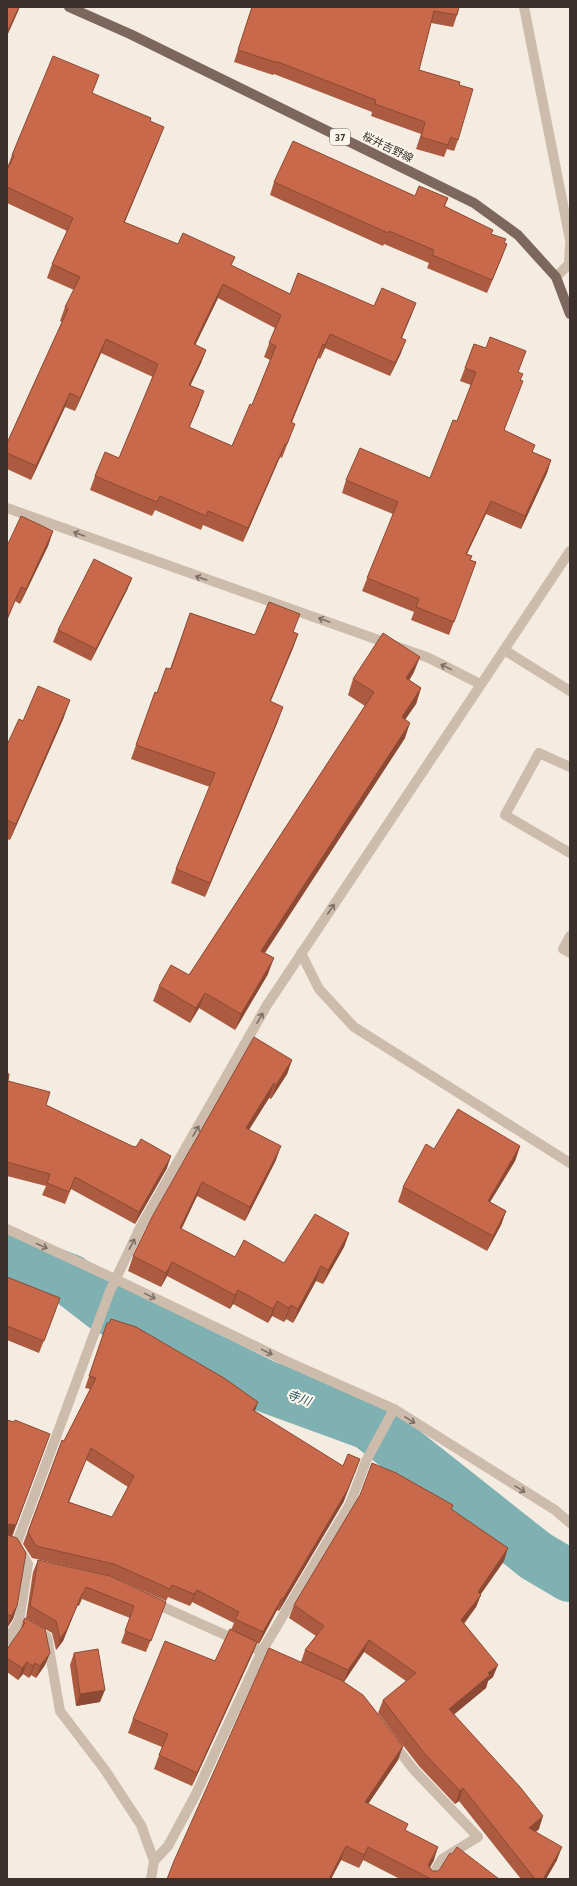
<svg xmlns="http://www.w3.org/2000/svg" width="577" height="1886" viewBox="0 0 577 1886" font-family="Cabin,'Noto Sans JP',sans-serif">
	<style>
		.lines { fill: none; stroke-linecap: round; stroke-linejoin: round }
		.river { stroke: #7fb0b2; stroke-width: 52 }
		.lane { stroke: #cdbbac; stroke-width: 10 }
		.street { stroke: #cdbbac; stroke-width: 10 }
		.primary { stroke: #7d675c; stroke-width: 10 }
		.wall { fill: #ac5a40; fill-rule: evenodd }
		.shaded-wall { fill: #8c4a34 }
		.building { fill: #c8694b; stroke: #8c4a34; fill-rule: evenodd }
		.oneway { stroke: #7d6f65 }
		.labels { text-anchor: middle; stroke-width: 4; stroke-linejoin: round; paint-order: stroke }
		.shield { fill: #fbf5ee; stroke: #756b66; stroke-width: 1 }
		.shield-label { font-size: 10px; font-weight: bold; fill: #3b302b }
		.street-label { font-size: 11px; fill: #3b302b; stroke: #fbf5ee }
		.water-label { font-size: 12px; font-style: italic; fill: #1f5a5e; stroke: #fbf5ee }
	</style>
	<rect width="100%" height="100%" fill="#f4ebe1"/>
	<g class="lines">
		<path class="river" d="M7,1256L70,1280L105,1307L265,1386L369,1424L536,1556L570,1576"/>
		<path class="lane" d="M504,650L570,691
			M570,767L539,753L505,815L570,853
			M570,936L563,949L570,953
			M392,1742L414,1770L478,1837L442,1859L430,1879
			M154,1861L168,1846L195,1796L262,1651L350,1504L366,1461L394,1409"/>
		<path class="street" d="M524,7L570,240
			M556,277L569,264L570,244
			M7,508L429,658L480,684
			M301,953L319,989L354,1027L570,1163
			M7,1229L115,1279L286,1361L394,1409L555,1510L570,1523
			M152,1602L279,1659
			M35,1630L47,1637L60,1711L105,1770L141,1825L154,1861L151,1879
			M7,1640L19,1621L28,1564L16,1545L110,1291L140,1228L267,1005L570,551"/>
		<path class="primary" d="M69,7L130,34L474,203L518,235L556,277L570,314"/>
	</g>
	<path class="wall" d="M252,7H459L457,15L453,27L431,23L419,70L459,85L458,140L454,151L447,149L444,157L416,149L421,134L371,116L372,112L274,74L273,75L234,62Z
		M92,94L150,121L159,140L124,223L232,266L290,294L374,306L416,303L411,316L402,338L401,353L390,376L325,348L320,359L318,358L292,422L290,437L282,458L280,457L243,542L203,525L201,530L155,510L152,516L90,490L95,476L119,458L153,377L101,353L75,411L65,407L31,480L7,469V443L62,322L60,321L65,307L74,290L47,278L52,264L67,231L7,203V168L12,155ZM218,298L275,328L264,357L270,360L252,405L232,446L189,427L199,405L190,386L201,363L206,350L195,345Z
		M274,182L415,196L448,198L445,206L491,234L504,243L502,257L487,293L427,268L429,263L384,244L383,246L270,195Z
		M474,344L518,372L521,380L504,431L533,452L551,460L547,473L521,529L486,514L467,554L470,560L476,562L449,635L411,620L414,612L362,591L393,514L342,493L346,480L430,478L457,421L471,385L460,381Z
		M53,531L48,546L20,604L15,601L7,546Z
		M132,578L127,590L91,661L53,642L58,630Z
		M190,613L255,635L294,632L298,634L293,648L270,702L278,721L205,897L171,883L176,869L210,787L131,759L155,692L157,693L170,669Z
		M414,672L409,680L421,688L416,704L405,719V738L265,953L268,974L235,1030L199,1008L190,1023L153,1001L159,986L189,975L365,706L348,695L353,679Z
		M64,717L10,840L7,839V745L23,721Z
		M292,1060L287,1074L271,1099L269,1098L249,1130L276,1160L245,1221L197,1196L181,1229L235,1257L284,1263L349,1233L344,1247L323,1284L316,1281L293,1323L286,1319L284,1322L272,1316L268,1323L233,1304L230,1309L167,1276L161,1287L128,1271L133,1256Z
		M7,1073L8,1081L46,1105L167,1168L135,1224L71,1189L65,1204L42,1195L46,1186L7,1176Z
		M520,1146L515,1161L490,1202L506,1211L501,1225L487,1251L398,1202L403,1187L434,1149Z
		M7,1277L56,1310L39,1353L7,1340Z
		M107,1323L255,1411L344,1501L279,1611L277,1610L259,1644L257,1643L252,1655L192,1786L154,1769L162,1747L128,1733L133,1719L215,1661L231,1630L234,1623L192,1602L190,1606L168,1597L166,1601L110,1576L32,1558L23,1544L62,1440L64,1441L90,1389L85,1388ZM86,1460L128,1487L112,1517L69,1502Z
		M7,1420L12,1537L17,1606L13,1619L7,1628Z
		M453,1505L451,1509L504,1561L481,1594L476,1607L464,1624L493,1677L488,1681L486,1688L454,1714L539,1829L536,1832L557,1860L546,1879H521L459,1801L455,1804L419,1766L378,1713L383,1700L406,1681L364,1652L344,1682L403,1746L398,1760L368,1804L405,1830L434,1860L430,1867L432,1871L499,1879H400L363,1860L359,1868L341,1860L331,1879H167L301,1662L305,1650L316,1636L289,1618L294,1605Z
		M38,1560L166,1602L146,1652L121,1643L130,1618L82,1599L79,1606L77,1605L63,1641L56,1650L52,1633L26,1618L33,1572Z
		M25,1618L50,1653L45,1665L36,1678L31,1675L29,1678L23,1674L18,1680L7,1672V1649L20,1631L23,1622Z
		M74,1653L100,1702L76,1706L70,1665Z"/>
	<path class="shaded-wall" d="M19,7H20L7,36V32Z
		M164,127L159,140L119,236L124,222Z
		M507,244L502,257L487,293L492,280Z
		M223,284L218,298L189,358L194,344Z
		M416,303L411,316L396,351L401,338Z
		M330,334L325,348L320,359L325,345Z
		M106,339L101,353L75,411L80,398Z
		M406,340L401,353L390,376L395,363Z
		M323,344L318,358L286,436L291,422Z
		M206,350L201,363L184,399L189,385Z
		M204,391L199,405L184,440L189,427Z
		M70,393L65,407L31,480L36,466Z
		M285,444L280,457L243,542L248,528Z
		M551,460L547,473L521,529L525,516Z
		M491,501L486,514L461,566L466,554Z
		M53,531L48,546L20,604L26,589Z
		M132,578L127,590L91,661L96,649Z
		M21,587L15,601L7,621V619Z
		M298,634L293,648L265,715L270,701Z
		M420,657L414,672L401,694L406,678Z
		M421,688L416,704L396,733L402,717Z
		M70,700L64,717L10,840L16,824Z
		M283,707L278,721L205,897L210,883Z
		M410,723L405,738L256,966L261,951Z
		M274,958L268,974L235,1030L241,1014Z
		M205,993L199,1008L190,1023L196,1008Z
		M292,1060L287,1074L271,1099L276,1085Z
		M274,1083L269,1098L241,1142L246,1128Z
		M281,1146L276,1160L245,1221L250,1207Z
		M520,1146L515,1161L482,1215L488,1201Z
		M171,1156L167,1168L135,1224L139,1212Z
		M202,1182L197,1196L175,1243L180,1228Z
		M506,1211L501,1225L487,1251L493,1236Z
		M349,1233L344,1247L323,1284L328,1270Z
		M172,1262L167,1276L161,1287L166,1273Z
		M321,1266L316,1281L293,1323L298,1309Z
		M238,1290L233,1304L230,1309L235,1295Z
		M277,1301L272,1316L268,1323L273,1309Z
		M291,1305L286,1319L284,1322L289,1308Z
		M258,1402L254,1414L253,1410Z
		M50,1434L12,1537H7V1527Z
		M91,1448L86,1460L64,1514L68,1502Z
		M360,1459L344,1501L279,1611L283,1599Z
		M508,1548L504,1561L477,1599L481,1595L476,1607L456,1633L461,1620L478,1592Z
		M197,1590L192,1602L190,1606L194,1594Z
		M82,1594L63,1641L56,1650L60,1639Z
		M282,1598L277,1610L259,1644L263,1632Z
		M17,1606L13,1619L7,1628L11,1616Z
		M369,1640L364,1652L343,1683L348,1670Z
		M257,1642L252,1655L192,1786L197,1773Z
		M50,1653L45,1665L36,1678L40,1666Z
		M27,1662L23,1674L18,1680L22,1668Z
		M35,1663L31,1675L29,1678L33,1666Z
		M498,1665L493,1677L488,1681L486,1688L445,1722L449,1709L488,1673Z
		M105,1690L100,1702L76,1706L80,1694Z
		M403,1746L398,1760L360,1816L365,1802Z
		M463,1788L459,1801L455,1804L460,1791Z
		M543,1816L539,1829L524,1840L529,1828Z
		M346,1846L341,1860L331,1879H329Z
		M368,1847L363,1860L359,1868L364,1855Z
		M438,1847L434,1860L425,1876L428,1865Z
		M562,1847L557,1860L546,1879H543Z"/>
	<path class="building" d="M7,7H19L7,32Z
		M252,7H459L457,15L434,11L419,70L460,82L459,85L473,89L458,140L451,137L448,145L421,137L425,122L375,104L376,100L278,62V63L238,50Z
		M53,56L99,75L92,93L151,118L150,121L164,127L124,222L178,244L183,233L235,257L231,265L290,294L298,273L374,306L382,288L416,303L401,338L406,340L395,363L330,334L325,345L323,344L291,422L295,424L287,444H285L248,528L208,511L206,516L160,496L157,502L95,476L105,452L119,458L158,364L106,339L80,398L70,393L36,466L7,453V443L68,309L65,307L80,277L52,264L73,218L7,187V170L14,156L12,155ZM223,284L281,315L269,343L276,346L252,405L250,404L232,446L189,427L204,391L189,385L206,350L194,344Z
		M293,141L415,196L419,186L448,198L444,206L493,230L491,234L506,239L504,243L507,244L492,280L432,255L434,250L389,231L388,233L274,182Z
		M490,337L526,351L518,372L523,374L520,380L523,381L504,430L535,445L532,452L551,460L525,516L491,501L466,554L472,556L470,560L476,562L454,622L416,607L419,599L367,578L398,502L346,480L360,448L430,478L453,420L457,421L476,372L465,368L474,344L486,348Z
		M21,516L53,531L26,589L21,587L7,619V546Z
		M94,559L132,578L96,649L58,630Z
		M269,602L300,614L293,632L298,634L270,701L283,707L210,883L176,869L215,773L136,745L155,692L157,693L166,668L171,669L190,613L255,635Z
		M383,633L420,657L406,678L421,688L402,717L410,723L261,951L274,958L241,1014L205,993L196,1008L159,986L171,965L189,975L374,692L353,679Z
		M38,686L70,700L16,824L7,820V745L19,719L23,721Z
		M254,1037L292,1060L276,1085L274,1083L246,1128L281,1146L250,1207L202,1182L180,1228L235,1257L244,1240L284,1263L315,1214L349,1233L328,1270L321,1266L298,1309L291,1305L289,1308L277,1301L273,1309L238,1290L235,1295L172,1262L166,1273L133,1256L152,1217Z
		M7,1073L9,1074L8,1081L50,1092L46,1105L132,1146L136,1147L141,1139L171,1156L139,1212L75,1177L69,1192L47,1183L50,1174L7,1162Z
		M458,1109L520,1146L488,1201L506,1211L493,1236L403,1187L426,1144L434,1149Z
		M7,1277L60,1298L44,1341L7,1326Z
		M111,1319L136,1327L224,1378L258,1402L253,1410L343,1466L348,1454L360,1459L348,1489L283,1599L282,1598L263,1632L235,1619L239,1612L197,1590L194,1594L172,1585L170,1589L114,1564L36,1546L28,1532L62,1440L64,1441L96,1378L89,1376L107,1323H109ZM91,1448L134,1476L112,1517L68,1502Z
		M7,1420L14,1422L15,1420L50,1434L16,1525L9,1524L7,1527Z
		M372,1463L396,1473L453,1505L451,1509L508,1548L478,1592L481,1595L461,1620L498,1665L488,1673L490,1675L449,1709L520,1787L543,1816L529,1828L562,1847L543,1879H535L463,1788L460,1791L424,1753L383,1700L416,1673L369,1640L348,1670L305,1650L324,1626L294,1605L360,1495Z
		M7,1534L8,1535L17,1538L26,1553L17,1606L11,1616L7,1614Z
		M38,1560L110,1576L166,1602L151,1641L125,1631L134,1606L86,1587L83,1594H82L67,1629L60,1639L56,1621L30,1606Z
		M25,1618L45,1629L50,1653L40,1666L35,1663L33,1666L27,1662L22,1668L7,1658V1649L25,1623L23,1622Z
		M230,1629L257,1642L197,1773L159,1755L168,1734L133,1719L165,1641L215,1661Z
		M269,1648L341,1680L363,1695L403,1746L365,1802L408,1824L405,1830L438,1847L428,1865L432,1871H438L440,1869L450,1853L452,1854L457,1847L499,1879H431L368,1847L364,1855L346,1846L329,1879H167L174,1861Z
		M98,1649L105,1690L80,1694L74,1653Z"/>
	<defs><path id="oneway-shaft" d="M-6 0H5M1.5-3L5.5 0L1.5 3" fill="none" stroke-width="1.6" stroke-linecap="round" stroke-linejoin="round"/></defs>
	<g class="oneway">
		<use href="#oneway-shaft" transform="translate(79 534) rotate(-161)"/>
		<use href="#oneway-shaft" transform="translate(201 578) rotate(-161)"/>
		<use href="#oneway-shaft" transform="translate(324 620) rotate(-160)"/>
		<use href="#oneway-shaft" transform="translate(446 667) rotate(-154)"/>
		<use href="#oneway-shaft" transform="translate(331 909) rotate(-56)"/>
		<use href="#oneway-shaft" transform="translate(260 1018) rotate(-60)"/>
		<use href="#oneway-shaft" transform="translate(196 1131) rotate(-60)"/>
		<use href="#oneway-shaft" transform="translate(132 1244) rotate(-63)"/>
		<use href="#oneway-shaft" transform="translate(42 1246) rotate(25)"/>
		<use href="#oneway-shaft" transform="translate(150 1296) rotate(26)"/>
		<use href="#oneway-shaft" transform="translate(267 1352) rotate(26)"/>
		<use href="#oneway-shaft" transform="translate(410 1420) rotate(32)"/>
		<use href="#oneway-shaft" transform="translate(520 1489) rotate(32)"/>
	</g>
	<g class="labels">
		<rect class="shield" x="330" y="129" width="20" height="16" rx="3"/>
		<g class="shield-label">
			<text x="340" y="141">37</text>
		</g>
		<g class="street-label">
			<text transform="translate(388 147) rotate(26)" y="4">桜井吉野線</text>
		</g>
		<g class="water-label">
			<text transform="translate(299 1398) rotate(20)" y="4">寺川</text>
		</g>
	</g>
	<rect width="577" height="1886" fill="none" stroke="#3b302b" stroke-width="16"/>
</svg>
